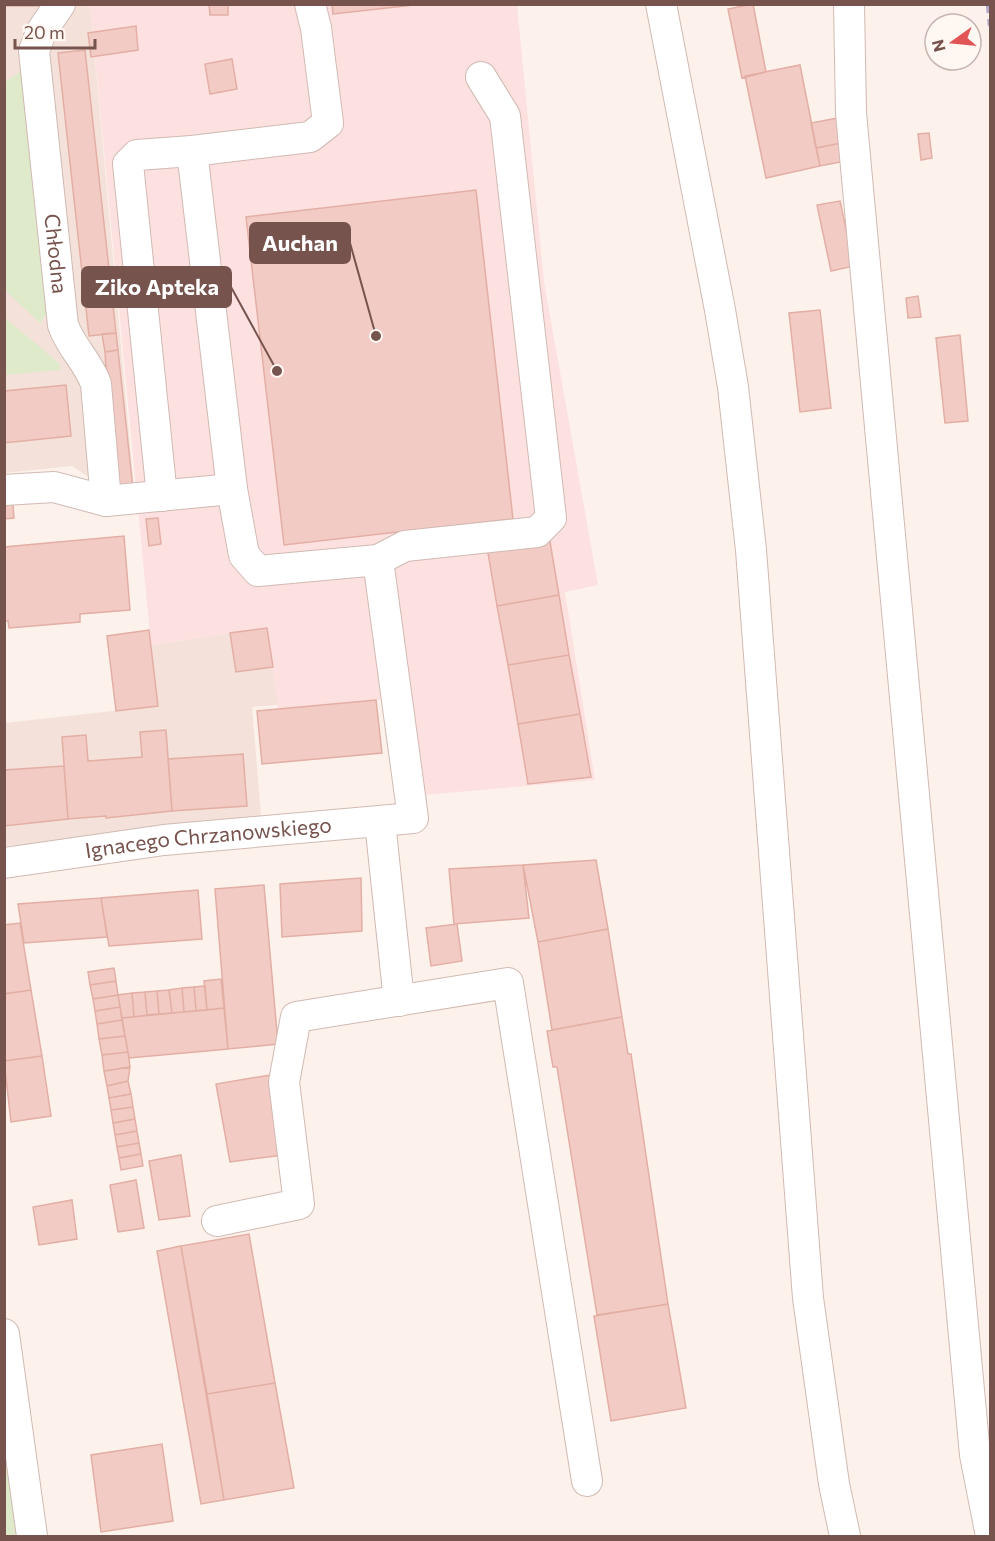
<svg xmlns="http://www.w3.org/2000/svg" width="995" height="1541" viewBox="0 0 995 1541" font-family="Commissioner,sans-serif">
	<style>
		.residential { fill: #f4e2da }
		.commercial { fill: #fce1e0 }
		.green { fill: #deeac9 }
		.building { fill: #f1cbc4; stroke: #e3aea4; stroke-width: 1.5 }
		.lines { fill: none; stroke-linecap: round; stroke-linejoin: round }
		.minor-casing { stroke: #d1bab3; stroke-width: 32 }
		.minor { stroke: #fff; stroke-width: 30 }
		.rail { stroke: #b2a8c7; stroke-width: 4.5; stroke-dasharray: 9 6; stroke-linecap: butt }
		.labels { text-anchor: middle; stroke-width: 6; stroke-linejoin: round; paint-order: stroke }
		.street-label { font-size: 21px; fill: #77534e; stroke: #fef7f2 }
		.leader { fill: none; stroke: #77534e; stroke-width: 2 }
		.callout-dot { fill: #77534e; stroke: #fef7f2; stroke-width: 2 }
		.callout { fill: #77534e; stroke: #77534e; stroke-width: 2 }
		.callout-label { font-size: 22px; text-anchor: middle; font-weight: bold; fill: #fff }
	</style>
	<rect width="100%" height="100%" fill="#fcf2eb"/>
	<path class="residential" d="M4,5H90L134,489L110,491L72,466L5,473Z
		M267,628L278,705L252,707L262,826L5,846V723L157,706L151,645Z"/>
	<path class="commercial" d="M90,5H517L544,282L598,585L565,592L595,780L423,795L386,699L278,709L267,628L151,645Z"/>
	<path class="green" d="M25,68L49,310L40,323L5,290L4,83Z
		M4,317L60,364V370L5,375Z
		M4,1443L18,1535L5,1536H4Z"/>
	<path class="building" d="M4,4H51V6H4Z
		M209,4H228V15H210Z
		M332,4H423L333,14Z
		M753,4L766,72L742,78L728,9Z
		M136,26L138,50L91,57L88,33Z
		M85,50L116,333L89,336L58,53Z
		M232,59L237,89L210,94L205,64Z
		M800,65L820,166L766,178L745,76Z
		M838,118L842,143L816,148L811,123Z
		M929,133L932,158L921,160L918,134Z
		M842,143L846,161L820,166L816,148Z
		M476,190L513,519L284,545L246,217Z
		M840,201L854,266L831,271L817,205Z
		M918,296L921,317L908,318L906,298Z
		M820,310L831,408L800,412L789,313Z
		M116,333L118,350L105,352L102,334Z
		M960,335L968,421L945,423L936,338Z
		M118,350L133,489L113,491L105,352Z
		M66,385L71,436L4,443V391Z
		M12,494L14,518L4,519V495Z
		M158,518L161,544L149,546L146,519Z
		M124,536L130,610L80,614V622L9,628L8,621H4V547Z
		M549,536L559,595L497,606L487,547Z
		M559,595L569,655L508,665L497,606Z
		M267,628L273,667L236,672L230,633Z
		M149,630L158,706L116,711L107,636Z
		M569,655L580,714L518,724L508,665Z
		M376,700L382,753L262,764L257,711Z
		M580,714L591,777L528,784L518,724Z
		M166,730L172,811L106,818V816L68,819L62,737L86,735L88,761L142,757L140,732Z
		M243,754L247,806L172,811L168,759Z
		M64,766L68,819L4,826V770Z
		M596,860L608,929L538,942L523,865Z
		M523,865L529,918L454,924L449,869Z
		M361,878L362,931L282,937L280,884Z
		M264,885L278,1044L228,1049L215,889Z
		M198,890L202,939L109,946L101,898Z
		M101,898L107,937L24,943L18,904Z
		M20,923L31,990L4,994V925Z
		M457,924L462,961L431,966L426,928Z
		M608,929L622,1017L552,1030L538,942Z
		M114,968L116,981L90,985L88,972Z
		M221,979L224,1008L207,1010L204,981Z
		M116,981L118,995L93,999L90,985Z
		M205,986L207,1010L196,1011L194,987Z
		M194,987L196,1011L184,1012L182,988Z
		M182,988L184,1012L172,1013L169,990Z
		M31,990L42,1056L4,1061V994Z
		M169,990L172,1013L159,1014L157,991Z
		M157,991L159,1014L147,1015L145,992Z
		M145,992L147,1015L134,1017L132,993Z
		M132,993L134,1017L122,1018L118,995Z
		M118,995L120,1007L95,1011L93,999Z
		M120,1007L122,1020L97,1024L95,1011Z
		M224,1008L228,1049L129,1058L122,1018Z
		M622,1017L628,1054H631L668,1304L597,1315L557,1067H553L547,1031Z
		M122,1020L125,1036L99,1039L97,1024Z
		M125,1036L128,1052L102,1055L99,1039Z
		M128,1052L130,1067L104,1071L102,1055Z
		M42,1056L51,1116L11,1122L4,1061Z
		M130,1067L128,1081L107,1086L104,1071Z
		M270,1075L283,1155L230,1162L216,1084Z
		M128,1081L131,1094L109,1098L107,1086Z
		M131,1094L133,1107L111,1110L109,1098Z
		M133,1107L135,1119L113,1123L111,1110Z
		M135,1119L137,1131L115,1135L113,1123Z
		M137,1131L139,1143L117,1147L115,1135Z
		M139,1143L141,1154L119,1158L117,1147Z
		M141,1154L143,1166L121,1170L119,1158Z
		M181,1155L190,1216L159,1220L149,1161Z
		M136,1180L144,1228L118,1232L110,1185Z
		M72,1200L77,1239L39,1245L33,1207Z
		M249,1234L275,1383L207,1394L181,1246Z
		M181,1246L224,1500L201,1504L157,1251Z
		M668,1304L686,1408L611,1421L594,1316Z
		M275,1383L294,1488L224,1500L207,1394Z
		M162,1444L173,1521L101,1532L91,1455Z"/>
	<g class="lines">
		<g class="minor-casing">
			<g id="minor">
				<path id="s1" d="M60,4L41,32L34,51L63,325C71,348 88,361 96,384L106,501"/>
				<path d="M661,4L720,310L733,387L751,550L808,1298L834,1484L845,1536"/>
				<path d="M849,4L851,113L975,1455L990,1531"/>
				<path d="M4,490L54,487L106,501L232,489"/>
				<path d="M162,496L128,164L137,155L192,151"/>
				<path d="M378,560L405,546L537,532L551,518L505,116L481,77"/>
				<path d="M380,822L399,1001"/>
				<path id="s2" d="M4,863L164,840L413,818L378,560L258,571L244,555L232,489L192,151L310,137L328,123L316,28L310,4"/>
				<path d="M217,1221L299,1204L284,1082L296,1017L508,983L587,1481"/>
				<path d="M4,1334L32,1536"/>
			</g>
		</g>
		<use href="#minor" class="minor"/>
		<path class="rail" d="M988,4L990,26"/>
	</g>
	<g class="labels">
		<g class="street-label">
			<text dy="7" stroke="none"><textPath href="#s1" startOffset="258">Chłodna</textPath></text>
			<text dy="7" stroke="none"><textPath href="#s2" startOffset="206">Ignacego Chrzanowskiego</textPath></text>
		</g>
	</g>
	<path class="leader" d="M376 336L350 243M277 371L231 287"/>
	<g class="callout-dot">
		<circle cx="376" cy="336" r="6"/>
		<circle cx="277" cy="371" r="6"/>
	</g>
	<g class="callout">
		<rect x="250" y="223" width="100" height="40" rx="6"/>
		<rect x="82" y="267" width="149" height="40" rx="6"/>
	</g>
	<g class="callout-label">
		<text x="300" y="251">Auchan</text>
		<text x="157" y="295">Ziko Apteka</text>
	</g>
	<rect width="995" height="1541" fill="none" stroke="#77534e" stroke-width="12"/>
	<g transform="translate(953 42) rotate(255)"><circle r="28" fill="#fef7f2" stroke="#c8b5b0" stroke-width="1.5"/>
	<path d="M0-4.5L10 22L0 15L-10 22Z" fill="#e15557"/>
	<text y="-9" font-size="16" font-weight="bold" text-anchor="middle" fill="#77534e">N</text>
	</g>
	<path d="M15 39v9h80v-9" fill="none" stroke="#77534e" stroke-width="3"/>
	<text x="24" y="39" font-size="18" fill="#77534e" stroke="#fef7f2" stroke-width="4.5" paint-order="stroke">20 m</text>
</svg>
